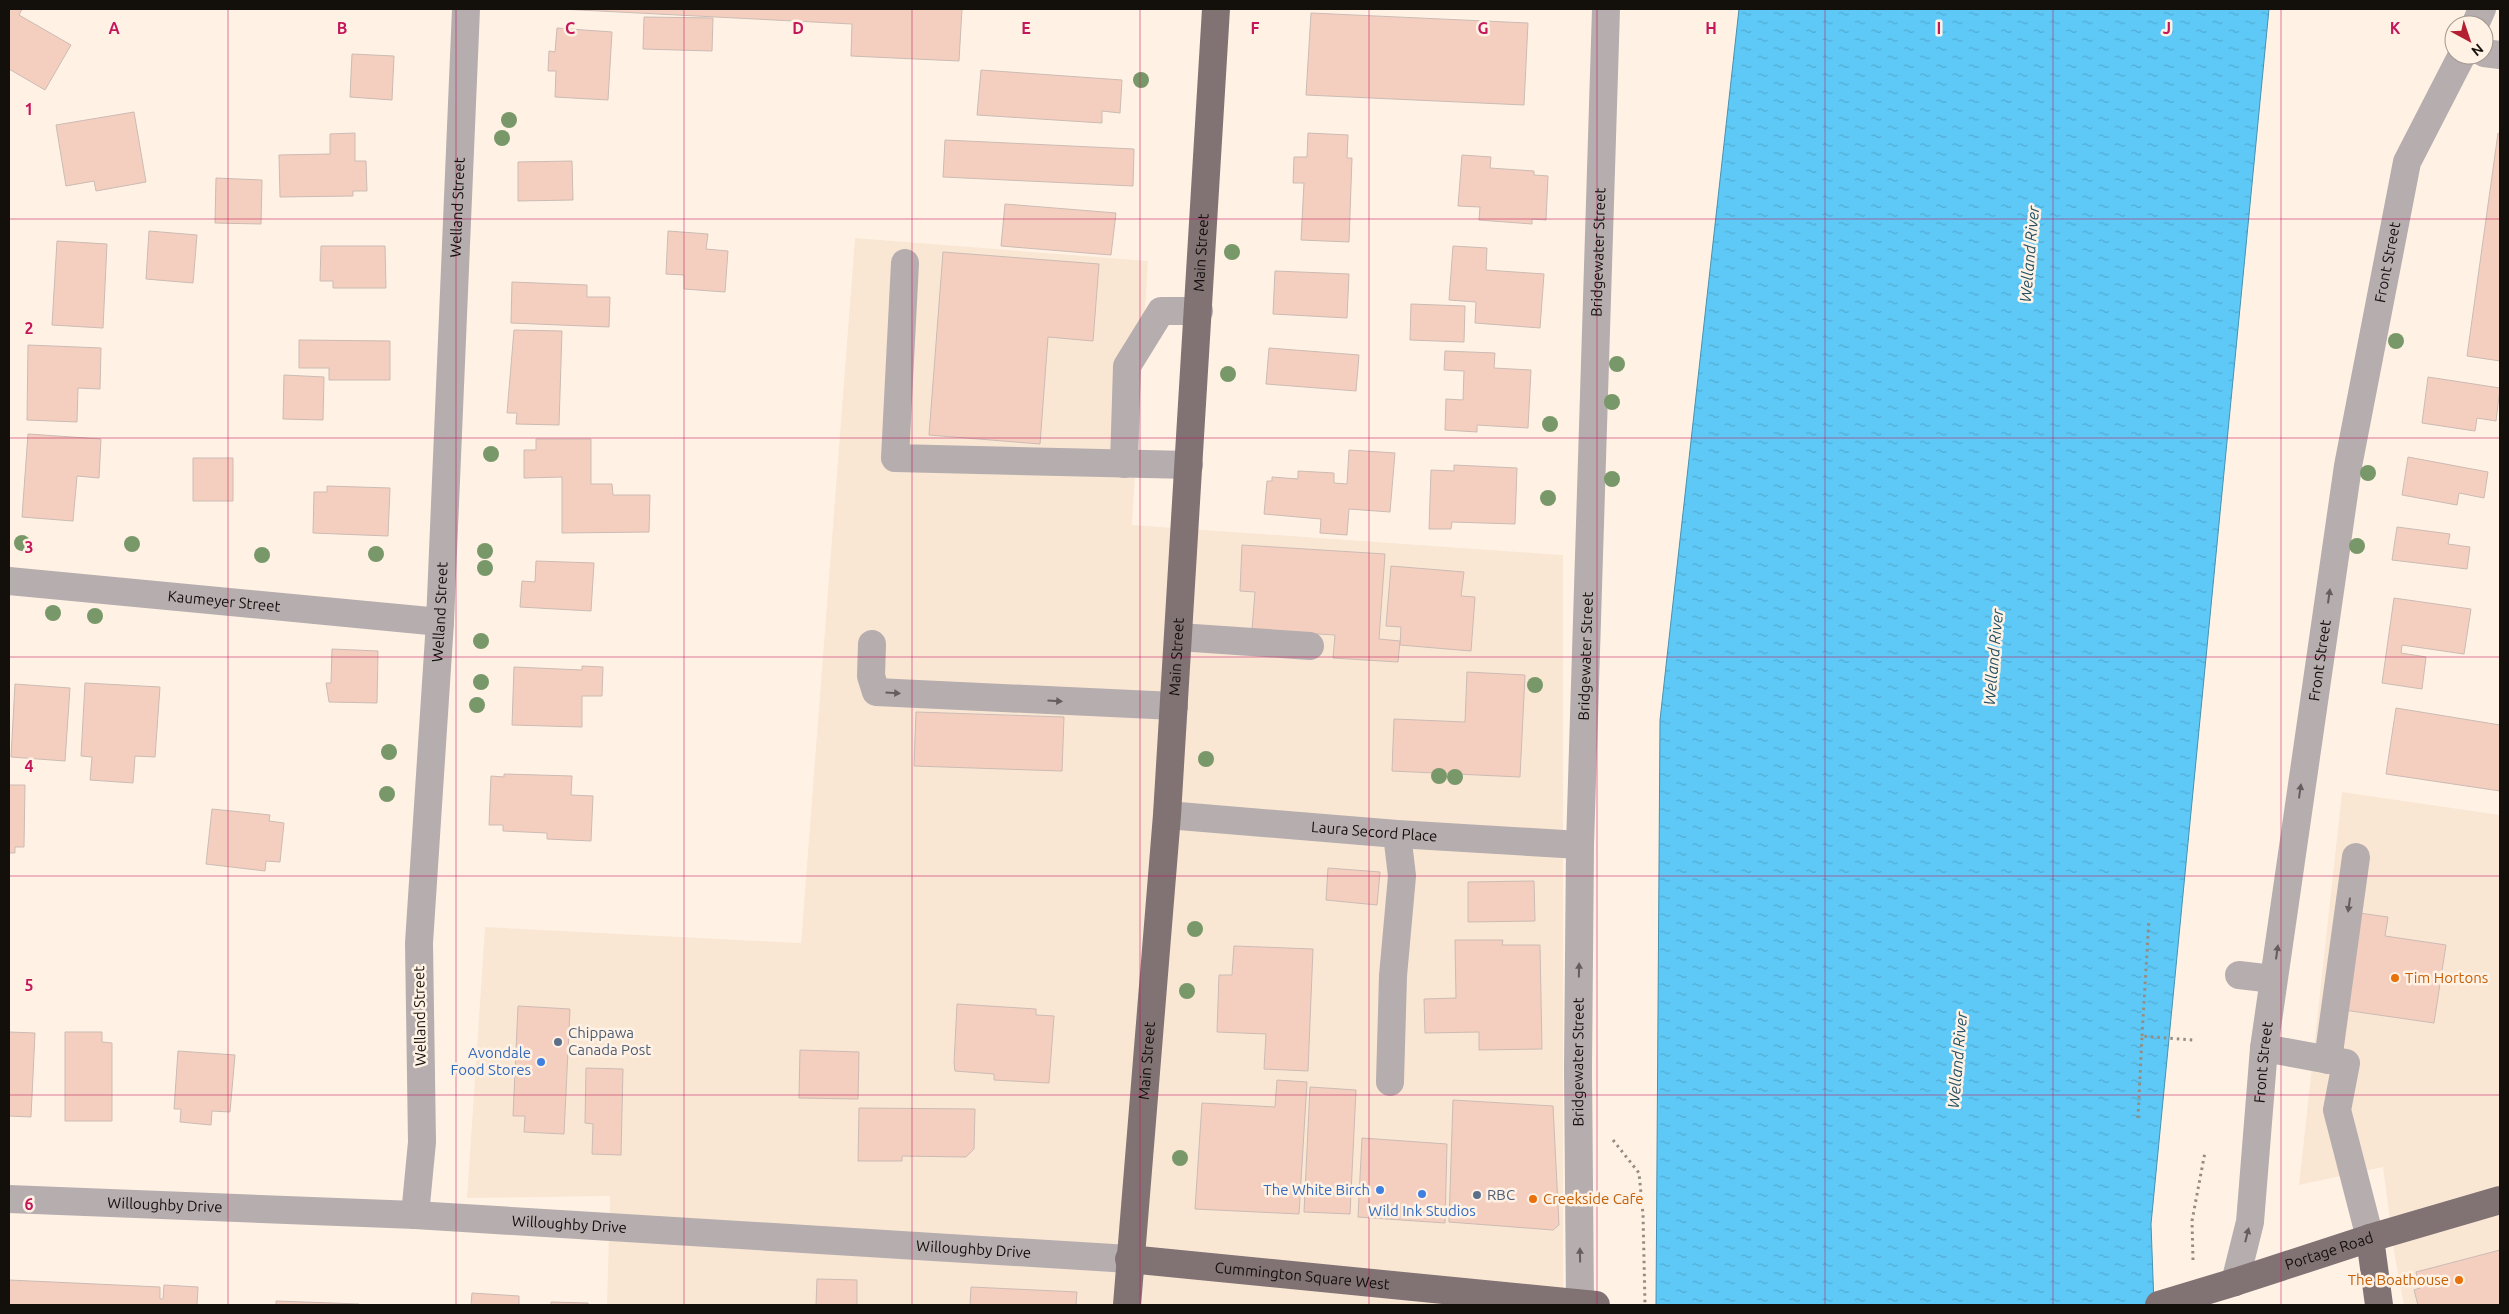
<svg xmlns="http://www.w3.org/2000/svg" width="2509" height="1314" viewBox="0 0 2509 1314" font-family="Ubuntu,sans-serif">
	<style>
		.built { fill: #f9e7d4 }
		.water { fill: url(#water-ripples); stroke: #4891b0 }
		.building { fill: #f4cfbf; stroke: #ccbbb4 }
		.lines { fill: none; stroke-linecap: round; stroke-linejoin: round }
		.path { stroke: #958c83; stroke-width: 3; stroke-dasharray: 2.5 4; stroke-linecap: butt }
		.minor { stroke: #b6adae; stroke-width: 28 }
		.major { stroke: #817274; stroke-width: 28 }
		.major-bridge { stroke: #817274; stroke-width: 28 }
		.tree { fill: #79986a }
		.oneway { fill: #645e5c }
		.grid { fill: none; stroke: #c2185b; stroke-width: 1; stroke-opacity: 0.55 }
		.food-dot { fill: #e8710a; stroke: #fff2e5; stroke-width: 2 }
		.service-dot { fill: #5c6f8a; stroke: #fff2e5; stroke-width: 2 }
		.shop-dot { fill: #3f7fe0; stroke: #fff2e5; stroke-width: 2 }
		.labels { text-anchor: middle; stroke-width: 5; stroke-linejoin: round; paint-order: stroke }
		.street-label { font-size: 15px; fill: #130f0b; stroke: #fff2e5 }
		.food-label { font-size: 15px; fill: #c56008; stroke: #fff2e5; text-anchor: start }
		.service-label { font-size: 15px; fill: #4e5e75; stroke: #fff2e5; text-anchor: start }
		.shop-label { font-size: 15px; fill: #366cbe; stroke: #fff2e5; text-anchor: end }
		.water-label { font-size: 16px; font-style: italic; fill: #255266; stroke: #fff2e5 }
		.grid-label { font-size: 16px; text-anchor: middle; font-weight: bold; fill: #c2185b; stroke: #fff2e5; stroke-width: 5; stroke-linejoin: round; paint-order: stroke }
	</style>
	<defs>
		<pattern id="water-ripples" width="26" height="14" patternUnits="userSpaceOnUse" patternTransform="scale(1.25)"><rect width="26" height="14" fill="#5ec9f7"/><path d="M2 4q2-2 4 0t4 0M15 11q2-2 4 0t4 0" fill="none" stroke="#51abd2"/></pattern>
	</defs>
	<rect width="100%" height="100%" fill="#fff2e5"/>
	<path class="built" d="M855,238L1148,261L1132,525L1563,555V1305H607L610,1196L467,1198L485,927L801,943Z
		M2342,792L2500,815V1305H2404L2394,1252L2383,1167L2299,1185Z"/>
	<path class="water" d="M1739,9H2269L2151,1224L2154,1305H1656L1660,720Z"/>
	<path class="building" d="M9,9H22L19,15L71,45L45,90L9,69Z
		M560,9H962L959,61L851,56L852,24Z
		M1311,13L1528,23L1524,105L1306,95Z
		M644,17L713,18L712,51L643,49Z
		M557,28L612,32L608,100L555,97L556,71H548L549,51L555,52Z
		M352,54L394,56L392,100L350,97Z
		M981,70L1122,80L1120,113L1102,111V123L977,115Z
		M134,112L146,182L96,191L94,181L66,186L56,125Z
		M355,133V161H366L367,191H353V196L280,197L279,155L330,154V134Z
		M1308,133L1348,135L1347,158H1352L1349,242L1301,240L1304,183H1293L1294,157H1307Z
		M2498,133L2500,134V361L2467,356Z
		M945,140L1134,149L1133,186L943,177Z
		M1462,155L1491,157L1490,168L1534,171V175L1548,176L1546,220L1532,219V224L1479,220L1480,207L1458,206Z
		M572,161L573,200L518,201V162Z
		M216,178L262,180L261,224L215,223Z
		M1005,204L1116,213L1111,255L1001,246Z
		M149,231L197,235L193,283L146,279Z
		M668,231L708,234L706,249L728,251L725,292L684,289V275L666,274Z
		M57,241L107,244L103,328L52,325Z
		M321,246H385L386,288H333V281H320Z
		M1453,246L1487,248L1486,270L1544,274L1540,328L1475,323L1476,302L1449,300Z
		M943,252L1099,264L1093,341L1048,337L1040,444L929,435Z
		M1275,271L1349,274L1347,318L1273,314Z
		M512,282L587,285V297H610L609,327L511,323Z
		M1411,304L1465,306L1464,342L1410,340Z
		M514,330L562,331L559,425L516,424L517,413H507Z
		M299,340L390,341V380H329V368H299Z
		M28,345L101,348L100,389L78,388L77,422L27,420Z
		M1269,348L1359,355L1356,391L1266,384Z
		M1445,351L1495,353L1494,368L1531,370L1528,428L1477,425V432L1445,430L1446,399L1463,400L1464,371L1444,370Z
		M284,375L324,377L323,420L283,419Z
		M2428,377L2500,388L2496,421L2477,418L2475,431L2422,423Z
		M28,434L101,439L99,478L77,476L73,521L22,517Z
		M536,439H591V484H612L613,495H650L649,532L562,533V477L524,478V450H536Z
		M1349,450L1395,453L1390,512L1349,509L1347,535L1320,533L1321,519L1264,514L1267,481H1272V477L1298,479V471L1334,473V483L1347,484Z
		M2408,457L2488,472L2484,498L2459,493L2457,505L2402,495Z
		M193,458H233V501H193Z
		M1454,465L1517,468L1515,524L1452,522L1451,529H1429L1431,470L1454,471Z
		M327,486L390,488L388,536L313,533L314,492H327Z
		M2397,527L2450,534L2448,544L2470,547L2467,569L2392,560Z
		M1242,545L1385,554L1379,639L1400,641L1398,662L1333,658L1335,635L1252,630L1255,592L1240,591Z
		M536,561L594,563L591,611L520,607L522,581L535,582Z
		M1391,566L1464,572L1461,596L1475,597L1471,651L1400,645L1401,627L1386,626Z
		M2394,598L2471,609L2464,654L2402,645L2401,653L2426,657L2422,689L2382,683Z
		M332,649L378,651L377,703L329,702L326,683H331Z
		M582,666L603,667L602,696H582V727L512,725L514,667L582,670Z
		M1467,672L1525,675L1520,777L1392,771L1394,719L1465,722Z
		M85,683L160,687L155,757L135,756L133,783L90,780L92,757L81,756Z
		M15,684L70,688L65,761L11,757Z
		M2396,708L2500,725V791L2386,774Z
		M916,712L1064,717L1062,771L914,766Z
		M504,774L572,776L571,795L593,796L591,841L547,839V833L503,831V825H489L491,776L504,777Z
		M9,785H25L24,847H15V853H9Z
		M212,809L270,815L269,821L284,823L280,862L266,861L265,871L206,864Z
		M1328,868L1380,872L1377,905L1326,900Z
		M1534,881L1535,921L1468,922V882Z
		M2359,913L2388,917L2385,936L2446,945L2434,1023L2344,1010Z
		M1455,940H1503L1502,945H1540L1542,1049L1479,1050V1032L1425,1033L1424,999L1456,998Z
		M1234,946L1313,949L1308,1071L1264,1069L1266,1034L1217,1032L1219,975H1232Z
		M957,1004L1036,1009V1015L1054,1016L1049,1083L994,1080V1074L955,1071L954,1063Z
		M518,1006L570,1009L564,1134L524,1132L525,1116H513Z
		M9,1032L35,1033L31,1117L9,1116Z
		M65,1032H102V1042L112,1043V1121H65Z
		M800,1050L859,1052L858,1099L799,1098Z
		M178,1051L235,1055L230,1112L212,1111L211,1125L180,1122L181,1109H174Z
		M586,1068L623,1069L621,1155L592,1154L593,1124L585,1123Z
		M1277,1080L1307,1082L1299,1214L1195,1209L1202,1103L1275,1107Z
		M1310,1087L1356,1090L1350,1214L1304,1212Z
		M1453,1100L1553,1106L1559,1225L1553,1230L1449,1222Z
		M859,1108L975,1109L974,1149L966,1157L902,1156V1161H858Z
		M1362,1138L1447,1144L1445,1223L1358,1217Z
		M2500,1250V1305H2418L2414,1290L2420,1288L2416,1272Z
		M817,1279L857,1280V1305H816Z
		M9,1280L160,1287V1299H163L164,1285L198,1287L197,1305H9Z
		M971,1287L1077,1292L1076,1305H970Z
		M472,1293L519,1296V1305H471Z
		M276,1301L359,1304V1305H276Z
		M551,1302L588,1303V1305H551Z"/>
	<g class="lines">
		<path class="path" d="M2142,1036L2149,919
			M2138,1118L2142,1036L2193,1040
			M1613,1140L1639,1173L1643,1214L1645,1305
			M2193,1260L2192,1221L2205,1152"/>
		<g class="minor">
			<path d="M2475,25L2482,9"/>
			<path d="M2484,53L2500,55"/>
			<path d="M905,263L895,458L1189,465"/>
			<path d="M1124,464L1127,366L1161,311H1199"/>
			<path id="s1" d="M9,581L440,622"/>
			<path d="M1179,637L1310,646"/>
			<path d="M872,644L871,676L876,692L1174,706"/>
			<path id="s2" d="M1167,815L1397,834L1580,845"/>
			<path d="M2239,975L2273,979"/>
			<path d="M2264,1048L2346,1063L2337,1110L2370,1238"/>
			<path d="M2328,1060L2356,857"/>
			<path d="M1390,1082L1393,976L1402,876L1397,834"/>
			<path id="s3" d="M9,1199L415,1215L1129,1259"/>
			<path id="s4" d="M415,1215L422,1142L419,943L440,622L466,9"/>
			<path id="s5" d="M2235,1282L2250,1222L2264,1048L2348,466L2407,162L2462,55"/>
			<path id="s6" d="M1580,1304L1578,1070L1580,845L1606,9"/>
		</g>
		<g class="major">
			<path d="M2370,1238L2379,1305"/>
			<path id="s7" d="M1129,1259L1596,1305"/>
			<path id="s8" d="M2235,1282L2370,1238L2500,1200"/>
			<path id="s9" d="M1127,1305L1167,815L1216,9"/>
		</g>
		<path class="major-bridge" d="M2159,1305L2235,1282"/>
	</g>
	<g class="tree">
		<circle cx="1141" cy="80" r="8"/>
		<circle cx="509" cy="120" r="8"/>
		<circle cx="502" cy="138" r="8"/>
		<circle cx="1232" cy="252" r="8"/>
		<circle cx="2396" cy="341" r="8"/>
		<circle cx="1617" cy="364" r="8"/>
		<circle cx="1228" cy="374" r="8"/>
		<circle cx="1612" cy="402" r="8"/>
		<circle cx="1550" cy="424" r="8"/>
		<circle cx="491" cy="454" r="8"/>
		<circle cx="2368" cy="473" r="8"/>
		<circle cx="1612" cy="479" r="8"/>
		<circle cx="1548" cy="498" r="8"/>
		<circle cx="22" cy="543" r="8"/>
		<circle cx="132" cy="544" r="8"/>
		<circle cx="2357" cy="546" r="8"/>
		<circle cx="485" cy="551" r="8"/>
		<circle cx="376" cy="554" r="8"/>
		<circle cx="262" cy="555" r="8"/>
		<circle cx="485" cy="568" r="8"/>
		<circle cx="53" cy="613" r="8"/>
		<circle cx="95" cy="616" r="8"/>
		<circle cx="481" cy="641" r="8"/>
		<circle cx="481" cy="682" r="8"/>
		<circle cx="1535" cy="685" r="8"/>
		<circle cx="477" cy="705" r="8"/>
		<circle cx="389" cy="752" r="8"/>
		<circle cx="1206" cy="759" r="8"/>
		<circle cx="1439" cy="776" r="8"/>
		<circle cx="1455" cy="777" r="8"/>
		<circle cx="387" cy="794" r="8"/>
		<circle cx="1195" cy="929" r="8"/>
		<circle cx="1187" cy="991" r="8"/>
		<circle cx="1180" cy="1158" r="8"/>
	</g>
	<defs><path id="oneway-solid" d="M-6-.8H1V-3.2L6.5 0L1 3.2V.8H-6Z" transform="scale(1.25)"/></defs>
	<g class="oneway">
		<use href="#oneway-solid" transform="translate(2329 596) rotate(-82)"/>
		<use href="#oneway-solid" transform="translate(893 693) rotate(3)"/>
		<use href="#oneway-solid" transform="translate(1055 701) rotate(3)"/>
		<use href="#oneway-solid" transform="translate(2300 791) rotate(-82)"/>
		<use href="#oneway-solid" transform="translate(2349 905) rotate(98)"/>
		<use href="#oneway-solid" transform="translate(2277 952) rotate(-82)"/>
		<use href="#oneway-solid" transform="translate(1579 970) rotate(-89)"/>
		<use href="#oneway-solid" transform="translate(2247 1235) rotate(-76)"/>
		<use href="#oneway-solid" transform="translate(1580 1255) rotate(-91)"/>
	</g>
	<path class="grid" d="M228,9V1305M456,9V1305M684,9V1305M912,9V1305M1140,9V1305M1369,9V1305M1597,9V1305M1825,9V1305M2053,9V1305M2281,9V1305M9,219H2500M9,438H2500M9,657H2500M9,876H2500M9,1095H2500"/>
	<g class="food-dot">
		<circle cx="2395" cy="978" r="5"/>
		<circle cx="1533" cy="1199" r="5"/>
		<circle cx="2459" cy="1280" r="5"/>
	</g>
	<g class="service-dot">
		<circle cx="558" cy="1042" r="5"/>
		<circle cx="1477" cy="1195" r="5"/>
	</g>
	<g class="shop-dot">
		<circle cx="541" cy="1062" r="5"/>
		<circle cx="1380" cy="1190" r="5"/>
		<circle cx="1422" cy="1194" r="5"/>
	</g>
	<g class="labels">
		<g class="street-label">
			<text dy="5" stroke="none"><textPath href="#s4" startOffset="1009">Welland Street</textPath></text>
			<text dy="5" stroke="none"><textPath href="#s6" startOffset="1052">Bridgewater Street</textPath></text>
			<text dy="5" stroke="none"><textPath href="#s9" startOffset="1055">Main Street</textPath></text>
			<text dy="5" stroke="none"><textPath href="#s5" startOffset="1032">Front Street</textPath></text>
			<text dy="5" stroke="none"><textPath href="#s1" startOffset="216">Kaumeyer Street</textPath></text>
			<text dy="5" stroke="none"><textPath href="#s4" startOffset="604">Welland Street</textPath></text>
			<text dy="5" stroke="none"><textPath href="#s6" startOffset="648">Bridgewater Street</textPath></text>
			<text dy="5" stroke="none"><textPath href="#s9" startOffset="650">Main Street</textPath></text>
			<text dy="5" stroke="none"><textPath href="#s5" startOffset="628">Front Street</textPath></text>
			<text dy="5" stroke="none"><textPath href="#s2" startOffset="208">Laura Secord Place</textPath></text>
			<text transform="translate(420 1016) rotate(-91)" y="5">Welland Street</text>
			<text dy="5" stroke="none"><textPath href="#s9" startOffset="245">Main Street</textPath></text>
			<text dy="5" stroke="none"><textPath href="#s6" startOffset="242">Bridgewater Street</textPath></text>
			<text dy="5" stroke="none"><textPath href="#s5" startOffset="222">Front Street</textPath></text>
			<text dy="5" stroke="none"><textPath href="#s3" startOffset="156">Willoughby Drive</textPath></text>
			<text dy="5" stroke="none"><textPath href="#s3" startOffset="561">Willoughby Drive</textPath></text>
			<text dy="5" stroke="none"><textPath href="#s3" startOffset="966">Willoughby Drive</textPath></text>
			<text dy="5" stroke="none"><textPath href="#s8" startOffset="99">Portage Road</textPath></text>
			<text dy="5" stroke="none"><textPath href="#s7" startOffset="174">Cummington Square West</textPath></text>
		</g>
		<g class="food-label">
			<text x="2405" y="983">Tim Hortons</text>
			<text x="1543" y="1204">Creekside Cafe</text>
			<text x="2449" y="1285" text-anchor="end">The Boathouse</text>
		</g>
		<g class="service-label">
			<text x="568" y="1038">Chippawa<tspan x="568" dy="17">Canada Post</tspan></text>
			<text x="1487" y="1200">RBC</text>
		</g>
		<g class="shop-label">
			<text x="531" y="1058">Avondale<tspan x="531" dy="17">Food Stores</tspan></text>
			<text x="1370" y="1195">The White Birch</text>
			<text x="1422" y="1216" text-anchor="middle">Wild Ink Studios</text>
		</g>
		<g class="water-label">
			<text transform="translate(2029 254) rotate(-85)" y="6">Welland River</text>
			<text transform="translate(1993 657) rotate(-85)" y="6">Welland River</text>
			<text transform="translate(1957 1060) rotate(-85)" y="6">Welland River</text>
		</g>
	</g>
	<g class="grid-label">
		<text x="114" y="34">A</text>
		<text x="342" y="34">B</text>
		<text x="570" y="34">C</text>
		<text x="798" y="34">D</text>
		<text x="1026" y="34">E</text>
		<text x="1255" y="34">F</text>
		<text x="1483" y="34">G</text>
		<text x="1711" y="34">H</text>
		<text x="1939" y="34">I</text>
		<text x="2167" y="34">J</text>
		<text x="2395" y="34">K</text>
		<text x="29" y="115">1</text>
		<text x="29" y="334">2</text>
		<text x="29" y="553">3</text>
		<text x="29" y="772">4</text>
		<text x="29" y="991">5</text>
		<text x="29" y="1210">6</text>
	</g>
	<rect width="2509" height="1314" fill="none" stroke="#130f0b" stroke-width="20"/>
	<g transform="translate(2469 40) rotate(140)"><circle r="24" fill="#fff2e5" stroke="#a1978e"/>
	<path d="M0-4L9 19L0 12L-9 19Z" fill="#b32032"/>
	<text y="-8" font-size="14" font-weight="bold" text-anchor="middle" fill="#130f0b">N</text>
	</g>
</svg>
